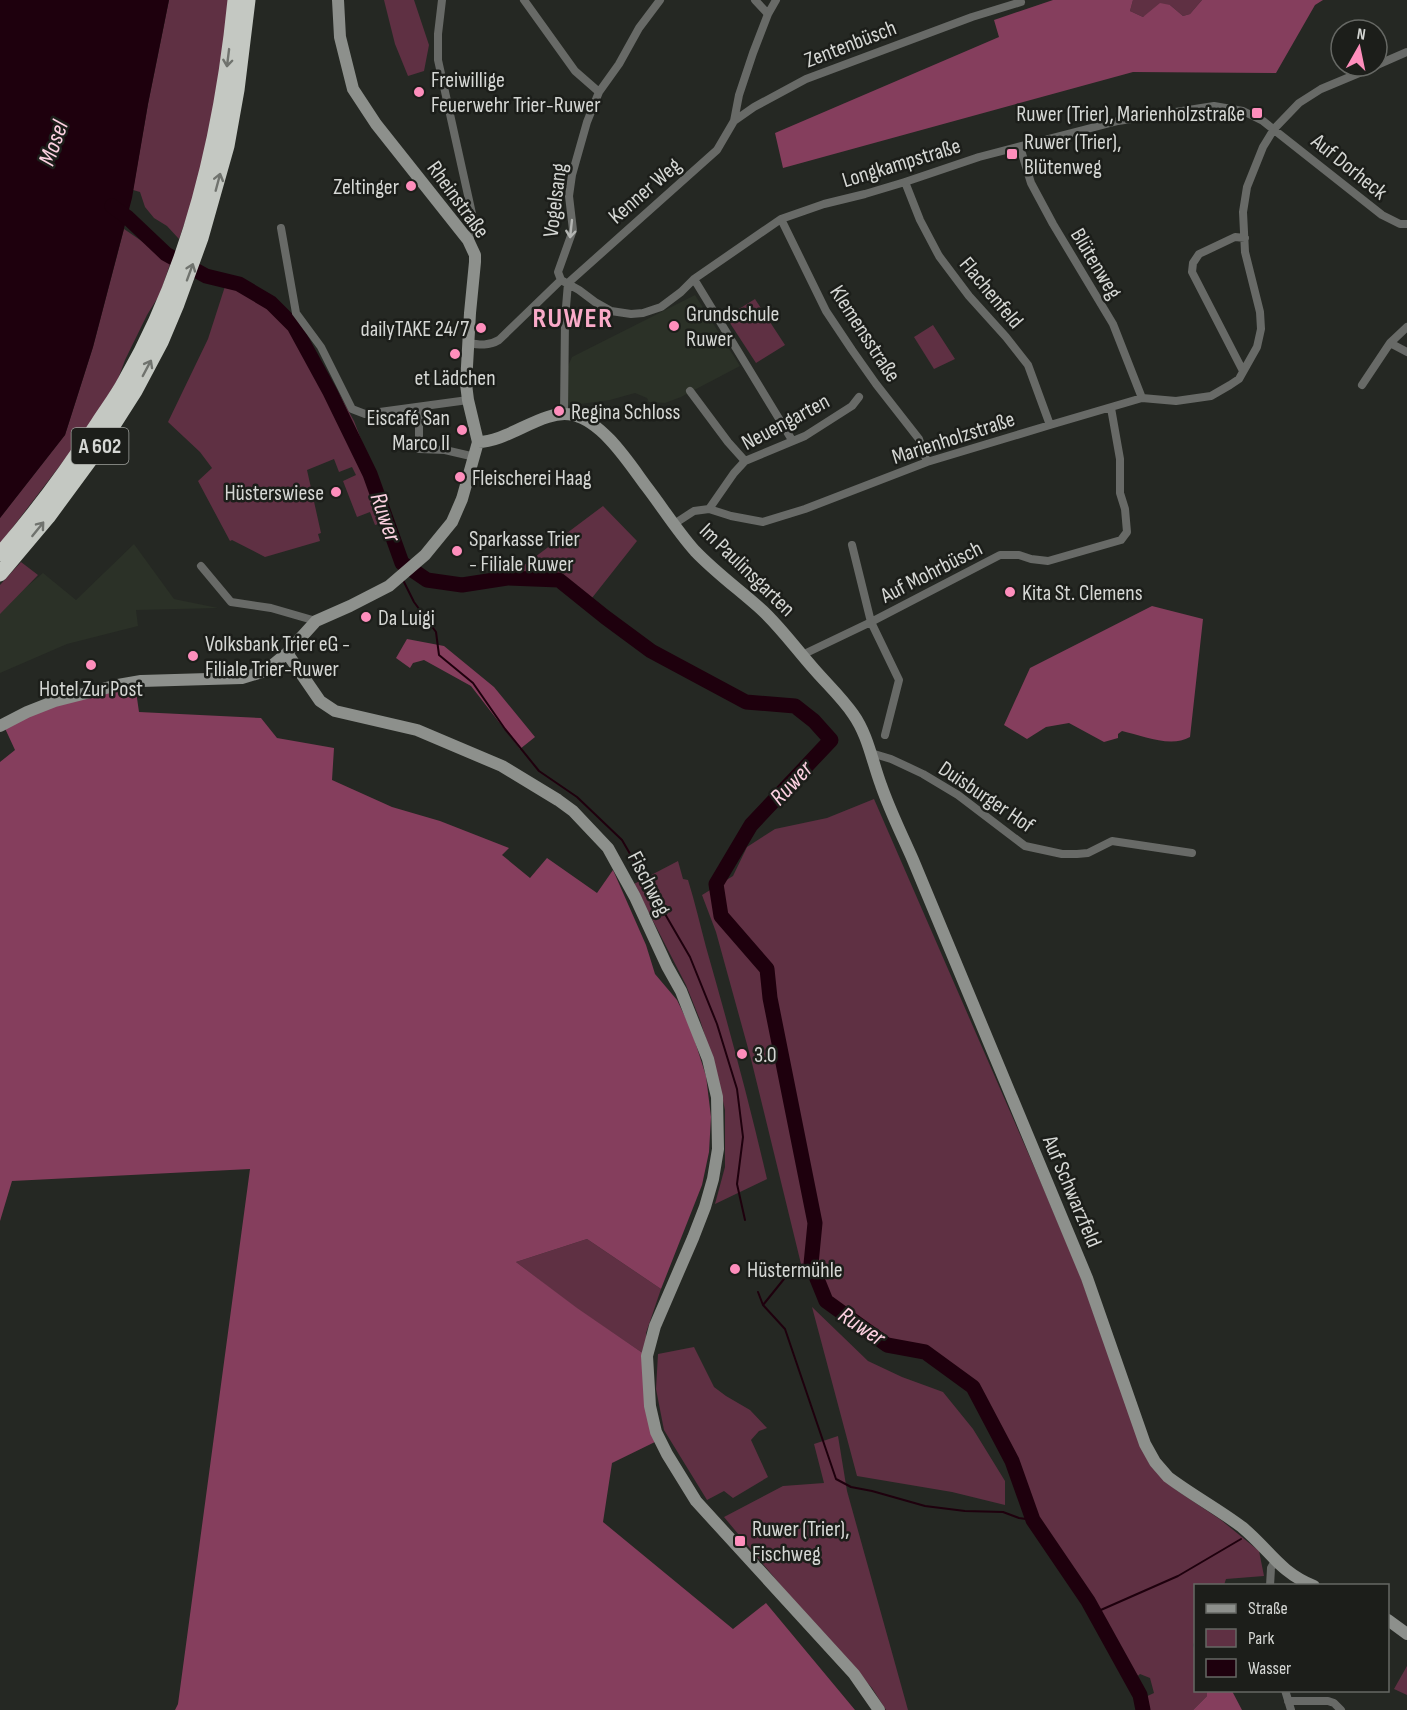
<svg xmlns="http://www.w3.org/2000/svg" width="1407" height="1710" viewBox="0 0 1407 1710" font-family="'Sofia Sans Condensed',sans-serif">
	<style>
		.built { fill: #2b3127 }
		.green { fill: #5f3043 }
		.forest { fill: #853e5d }
		.water { fill: #1e000d }
		.lines { fill: none; stroke-linecap: round; stroke-linejoin: round }
		.stream { stroke: #1e000d; stroke-width: 2 }
		.river { stroke: #1e000d; stroke-width: 15 }
		.street { stroke: #686a67; stroke-width: 8 }
		.secondary { stroke: #8d908c; stroke-width: 12 }
		.highway { stroke: #c4c8c2; stroke-width: 15 }
		.oneway { stroke: #70736e }
		.oneway2 { stroke: #b4b6b3 }
		.poi-dot { fill: #fe8ebc; stroke: #1c1e1a; stroke-width: 2 }
		.labels { text-anchor: middle; stroke-width: 5; stroke-linejoin: round; paint-order: stroke }
		.shield { fill: #1c1e1a; stroke: #9ea09c; stroke-width: 1.5 }
		.shield-label { font-size: 21px; font-weight: bold; fill: #d5d7d4 }
		.street-label { font-size: 22px; fill: #d5d7d4; stroke: #1c1e1a }
		.poi-label { font-size: 22px; fill: #d5d7d4; stroke: #1c1e1a; text-anchor: start }
		.water-label { font-size: 24px; font-style: italic; fill: #fdd1e1; stroke: #1c1e1a }
		.district-label { font-size: 28px; font-weight: bold; letter-spacing: 1.5px; fill: #f9aac8; stroke: #1c1e1a }
	</style>
	<rect width="100%" height="100%" fill="#252823"/>
	<path class="built" d="M695,295L740,366L681,397L665,403L649,402L647,398L635,393L610,400L566,406L568,366L572,357Z
		M134,544L174,599L218,608L136,610L138,626L67,644L0,673V609L43,573L76,600Z"/>
	<path class="green" d="M169,0H229C220,67 212,134 193,200C189,213 183,226 179,239L167,226L154,218L145,207L140,192L133,190L148,104Z
		M384,0H414L429,45L424,71L408,76L395,44Z
		M1133,0H1202L1190,14L1183,16L1170,5L1143,17L1130,11Z
		M124,229L171,261L160,294L147,315L125,360L118,379L84,434L0,544V518L65,435L93,347Z
		M228,277L252,284L274,299L296,323L312,345L354,421L392,520L375,525L370,512L357,517L343,481L356,475L352,467L339,472L334,459L307,470L321,533L318,534L320,541L265,557L232,540L230,541L198,481L212,468L200,452L168,422L208,339Z
		M755,299L785,345L756,363L726,317Z
		M933,325L955,359L934,369L914,337Z
		M603,506L637,541L588,603L559,580L507,578Z
		M21,562L38,575L0,614V585Z
		M874,799L1042,1185L1080,1275L1140,1445L1150,1465L1176,1490L1221,1520L1259,1551L1264,1576L1226,1579L1224,1585L1196,1586V1637L1193,1645L1195,1651L1196,1690L1207,1691V1696L1193,1710H1143L1141,1699L1154,1693L1150,1678L1140,1674L1132,1681L1094,1613L1033,1520L1012,1461L973,1387L925,1352L887,1345L826,1301L811,1265L802,1268L751,1059L716,932L702,895L733,876L747,847L775,829L827,818Z
		M678,861L683,879L688,880C695,902 700,925 706,947C728,1024 749,1101 767,1179L715,1204L725,1167V1110L717,1073L700,1020L686,985L634,884Z
		M587,1239L661,1289L646,1333L647,1356L576,1308L516,1262Z
		M812,1307L868,1361L902,1377L943,1392L973,1429L1005,1481V1505L952,1492L857,1476Z
		M694,1347L714,1387L726,1396L750,1410L767,1428L759,1431L751,1440L768,1477L733,1498L724,1491L707,1500L664,1430L656,1389L658,1354Z
		M838,1436L847,1491L908,1710H886L872,1688L813,1624L724,1517L783,1486L824,1483L814,1444Z
		M1407,1666V1695L1394,1689Z"/>
	<path class="forest" d="M1053,0H1133L1130,11L1143,17L1160,3L1170,5L1183,16L1190,14L1202,0H1323L1315,5L1276,73L1133,72L783,168L775,133L999,37L994,20Z
		M1152,606L1203,619L1190,737C1171,748 1143,736 1122,731L1118,734V738L1104,742L1069,723L1046,727L1027,739L1004,725L1030,668Z
		M407,639L444,646L494,687L535,737L520,749L471,686L424,660L413,663L410,668L396,658Z
		M135,684L139,712L261,718L277,738L334,748L332,780L392,807L440,821L509,848L502,855L530,878L547,858L597,893L613,870L646,945L655,974L677,1000L691,1029L706,1076L711,1117L709,1152L702,1185L661,1289L587,1239L516,1262L577,1308L647,1356L659,1440L612,1463L603,1522L733,1629L766,1603L855,1710H175L178,1704L250,1169L12,1181L0,1221V762L15,750L3,724L27,711Z
		M1207,1691H1232L1242,1710H1193L1207,1696Z"/>
	<path class="water" d="M0,0H169L148,104L132,198L93,347L65,435L0,518Z"/>
	<g class="lines">
		<path class="stream" d="M401,569L402,563
			M403,580L414,602L436,632L439,655L473,683L505,729L539,771L577,797L622,840L690,957L717,1024L737,1089L743,1137L737,1184L745,1220
			M758,1292L763,1305L785,1329L836,1479L851,1487L872,1491L925,1506L965,1511L1003,1512L1019,1518L1033,1520
			M763,1305L788,1274L811,1264
			M1094,1613L1178,1576L1241,1539"/>
		<path class="river" d="M112,206L127,217L166,254L206,276L239,284L271,303L294,326L330,392L370,474L402,563L427,580L462,585L507,578L559,580L605,617L651,651L746,702L795,706L814,721L831,740L751,825L716,884L721,916L767,969L770,998L815,1223L811,1264L826,1301L887,1345L925,1352L973,1387L1012,1461L1033,1520L1088,1601L1140,1695L1143,1710"/>
		<path class="street" d="M442,0L438,34V60L473,218C474,228 474,233 468,240
			M524,0L575,71L599,92
			M755,0L768,14
			M1377,65L1407,52
			M734,121L754,107L806,79L972,17L1021,2
			M1020,147L1031,183L1053,224L1113,324L1142,398
			M905,182L920,220L939,256L969,296L1006,337L1028,365L1050,425
			M781,219L826,311L852,350L876,384L919,439L927,462
			M281,228L296,313L321,347L352,409L365,414L468,400
			M694,279L792,440
			M561,280L558,272L573,230L569,196L572,175L587,122L599,92L619,64L639,28L660,0
			M568,283L717,150L734,121L739,95L753,53L768,14L776,0
			M1407,327L1390,343L1407,352
			M468,343C480,345 489,346 499,340L561,280L579,290L595,302L611,311L631,314L643,313L661,307L681,292L694,279L781,219L824,204L865,194L905,182L979,157L1118,121L1214,106L1243,111L1263,121L1382,215L1400,224H1407
			M1243,371L1192,272L1193,263L1199,254L1235,237L1245,238
			M1362,385L1390,343
			M690,391L728,442L745,461
			M419,407V449L445,450L475,457
			M564,414L565,319L568,283
			M709,509L734,473L745,461L805,436L852,406L859,397
			M674,524L694,511L709,509L731,516L763,522L805,509L927,462L1050,425L1142,398L1176,401L1211,396L1230,385L1239,379L1257,347L1261,329L1260,312L1245,252L1243,212L1247,187L1263,147L1274,129L1299,103L1321,89L1376,66
			M852,545L871,622L899,680L885,735
			M201,566L231,602L271,608L316,621
			M802,655L871,622L1000,555H1019L1031,559L1048,561L1121,540L1127,532L1125,509L1120,493V459L1111,408
			M871,753L891,759L923,774L958,795L1025,846L1062,854H1077L1088,853L1112,841L1192,853
			M1270,1586L1271,1568L1275,1561
			M1285,1690L1291,1710
			M1288,1701H1328L1334,1703L1341,1710"/>
		<path class="secondary" d="M478,442C509,442 543,408 573,415C603,422 629,463 646,486C663,508 677,531 695,551C716,573 741,591 763,611C782,629 797,650 814,669C827,684 842,698 853,714C868,735 872,761 881,785C890,811 902,835 913,860L1087,1278L1145,1444L1155,1462L1168,1477C1192,1495 1218,1509 1242,1527C1269,1549 1279,1572 1314,1586
			M287,653L320,701L335,711L417,730L502,766L558,800L573,811L608,848L635,897L667,966L681,991L708,1059L717,1097L718,1149L713,1179L705,1207L693,1238L655,1326L647,1356L650,1406L656,1432L667,1454L696,1501L854,1674L879,1710
			M0,726L27,712L55,701L118,685L141,681L242,678L262,672L269,668L287,653L316,621L350,606L389,586L425,555L452,522L462,499L478,442L468,400L466,384L470,313L475,262V255L468,240L376,124L353,89L340,37L338,0
			M1388,1620L1407,1634"/>
		<path class="highway" d="M0,554C36,513 68,469 98,423C107,409 117,396 125,381C192,265 222,132 235,0
			M0,574L48,517L98,449L135,391L161,342L177,304L201,238L227,146L237,90L248,0"/>
	</g>
	<defs><path id="oneway-shaft" d="M-6 0H5M1.5-3L5.5 0L1.5 3" fill="none" stroke-width="1.6" stroke-linecap="round" stroke-linejoin="round" transform="scale(1.5)"/></defs>
	<g class="oneway">
		<use href="#oneway-shaft" transform="translate(228 58) rotate(97)"/>
		<use href="#oneway-shaft" transform="translate(218 182) rotate(-75)"/>
		<use href="#oneway-shaft" transform="translate(190 272) rotate(-70)"/>
		<use href="#oneway-shaft" transform="translate(147 368) rotate(-62)"/>
		<use href="#oneway-shaft" transform="translate(38 529) rotate(-51)"/>
	</g>
	<use class="oneway2" href="#oneway-shaft" transform="translate(571 229) rotate(96)"/>
	<g class="poi-dot">
		<circle cx="419" cy="92" r="6"/>
		<rect x="1251" y="107" width="12" height="12" rx="3"/>
		<rect x="1006" y="148" width="12" height="12" rx="3"/>
		<circle cx="411" cy="186" r="6"/>
		<circle cx="674" cy="326" r="6"/>
		<circle cx="481" cy="328" r="6"/>
		<circle cx="455" cy="354" r="6"/>
		<circle cx="559" cy="411" r="6"/>
		<circle cx="462" cy="430" r="6"/>
		<circle cx="460" cy="477" r="6"/>
		<circle cx="336" cy="492" r="6"/>
		<circle cx="457" cy="551" r="6"/>
		<circle cx="1010" cy="592" r="6"/>
		<circle cx="366" cy="617" r="6"/>
		<circle cx="193" cy="656" r="6"/>
		<circle cx="91" cy="665" r="6"/>
		<circle cx="742" cy="1054" r="6"/>
		<circle cx="735" cy="1269" r="6"/>
		<rect x="734" y="1535" width="12" height="12" rx="3"/>
	</g>
	<g class="labels">
		<rect class="shield" x="71.5" y="428" width="57" height="36" rx="4.5"/>
		<g class="shield-label">
			<text x="100" y="453">A 602</text>
		</g>
		<g class="street-label">
			<text transform="translate(850 43) rotate(-21)" y="8">Zentenbüsch</text>
			<text transform="translate(901 162) rotate(-17)" y="8">Longkampstraße</text>
			<text transform="translate(1350 166) rotate(39)" y="8">Auf Dorheck</text>
			<text transform="translate(644 190) rotate(-41)" y="8">Kenner Weg</text>
			<text transform="translate(459 199) rotate(54)" y="8">Rheinstraße</text>
			<text transform="translate(554 200) rotate(-83)" y="8">Vogelsang</text>
			<text transform="translate(1097 263) rotate(59)" y="8">Blütenweg</text>
			<text transform="translate(992 292) rotate(50)" y="8">Flachenfeld</text>
			<text transform="translate(866 333) rotate(57)" y="8">Klemensstraße</text>
			<text transform="translate(785 421) rotate(-28)" y="8">Neuengarten</text>
			<text transform="translate(953 437) rotate(-18)" y="8">Marienholzstraße</text>
			<text transform="translate(748 569) rotate(44)" y="8">Im Paulinsgarten</text>
			<text transform="translate(931 571) rotate(-27)" y="8">Auf Mohrbüsch</text>
			<text transform="translate(987 796) rotate(34)" y="8">Duisburger Hof</text>
			<text transform="translate(650 883) rotate(63)" y="8">Fischweg</text>
			<text transform="translate(1073 1191) rotate(67)" y="8">Auf Schwarzfeld</text>
		</g>
		<g class="poi-label">
			<text x="431" y="87">Freiwillige<tspan x="431" dy="25">Feuerwehr Trier-Ruwer</tspan></text>
			<text x="1245" y="121" text-anchor="end">Ruwer (Trier), Marienholzstraße</text>
			<text x="1024" y="149">Ruwer (Trier),<tspan x="1024" dy="25">Blütenweg</tspan></text>
			<text x="399" y="194" text-anchor="end">Zeltinger</text>
			<text x="686" y="321">Grundschule<tspan x="686" dy="25">Ruwer</tspan></text>
			<text x="469" y="336" text-anchor="end">dailyTAKE 24/7</text>
			<text x="455" y="385" text-anchor="middle">et Lädchen</text>
			<text x="571" y="419">Regina Schloss</text>
			<text x="450" y="425" text-anchor="end">Eiscafé San<tspan x="450" dy="25">Marco II</tspan></text>
			<text x="472" y="485">Fleischerei Haag</text>
			<text x="324" y="500" text-anchor="end">Hüsterswiese</text>
			<text x="469" y="546">Sparkasse Trier<tspan x="469" dy="25">- Filiale Ruwer</tspan></text>
			<text x="1022" y="600">Kita St. Clemens</text>
			<text x="378" y="625">Da Luigi</text>
			<text x="205" y="651">Volksbank Trier eG -<tspan x="205" dy="25">Filiale Trier-Ruwer</tspan></text>
			<text x="91" y="696" text-anchor="middle">Hotel Zur Post</text>
			<text x="754" y="1062">3.0</text>
			<text x="747" y="1277">Hüstermühle</text>
			<text x="752" y="1536">Ruwer (Trier),<tspan x="752" dy="25">Fischweg</tspan></text>
		</g>
		<g class="water-label">
			<text transform="translate(53 143) rotate(-70)" y="8">Mosel</text>
			<text transform="translate(386 517) rotate(71)" y="8">Ruwer</text>
			<text transform="translate(791 783) rotate(-47)" y="8">Ruwer</text>
			<text transform="translate(862 1326) rotate(34)" y="8">Ruwer</text>
		</g>
		<g class="district-label">
			<text x="573" y="327">RUWER</text>
		</g>
	</g>
	<rect x="1194" y="1584" width="195" height="108" fill="#1c1e1a" stroke="#666864" stroke-width="1.5"/>
	<rect x="1206" y="1604" width="30" height="9" fill="#8d908c" stroke="#666864" stroke-width="1.5"/>
	<text x="1248" y="1614" font-size="18" fill="#d5d7d4">Straße</text>
	<rect x="1206" y="1629" width="30" height="18" fill="#5f3043" stroke="#666864" stroke-width="1.5"/>
	<text x="1248" y="1644" font-size="18" fill="#d5d7d4">Park</text>
	<rect x="1206" y="1659" width="30" height="18" fill="#1e000d" stroke="#666864" stroke-width="1.5"/>
	<text x="1248" y="1674" font-size="18" fill="#d5d7d4">Wasser</text>
	<g transform="translate(1359 48) rotate(9)"><circle r="28" fill="#1c1e1a" stroke="#666864" stroke-width="1.5"/>
	<path d="M0-4.5L10 22L0 15L-10 22Z" fill="#fe8ebc"/>
	<text y="-9" font-size="16" font-weight="bold" text-anchor="middle" fill="#d5d7d4">N</text>
	</g>
</svg>
